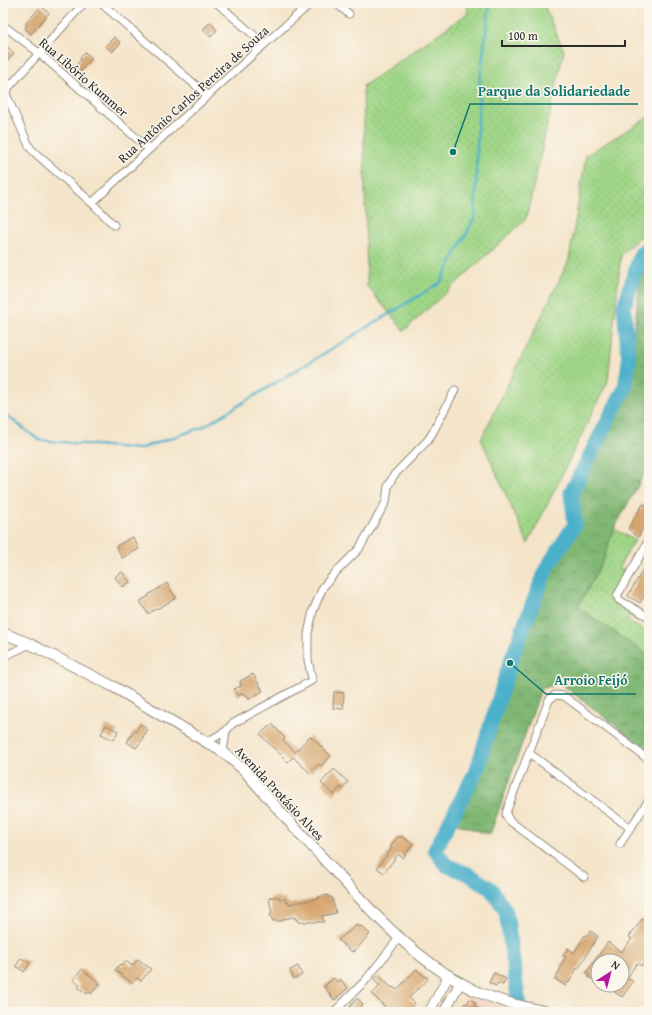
<svg xmlns="http://www.w3.org/2000/svg" width="652" height="1015" viewBox="0 0 652 1015" font-family="'Gentium Book Plus',serif">
	<style>
		.built { fill: #f5d3c1 }
		.forest { fill: url(#forest-crowns); stroke: #567150 }
		.park { fill: url(#park-dots); stroke: #66805a }
		.lines { fill: none; stroke-linecap: round; stroke-linejoin: round }
		.stream { stroke: #4bb0ca; stroke-width: 2.5 }
		.river { stroke: #4bb0ca; stroke-width: 15 }
		.building { fill: #d6a56d }
		.street-casing { stroke: #90887a; stroke-width: 9 }
		.secondary-casing { stroke: #90887a; stroke-width: 11 }
		.primary-casing { stroke: #90887a; stroke-width: 12 }
		.street { stroke: #fff; stroke-width: 7 }
		.secondary { stroke: #fff; stroke-width: 9 }
		.primary { stroke: #fff; stroke-width: 10 }
		.labels { text-anchor: middle; stroke-width: 3; stroke-linejoin: round; paint-order: stroke }
		.street-label { font-size: 13px; fill: #2b2b2b; stroke: #fbf7ec }
		.leader { fill: none; stroke: #0f766e; stroke-width: 1.5 }
		.callout-dot { fill: #0f766e; stroke: #fbf7ec; stroke-width: 1.5 }
		.callout-label { font-size: 14px; text-anchor: middle; font-weight: bold; fill: #0f766e; stroke: #fbf7ec; stroke-width: 3; stroke-linejoin: round; paint-order: stroke }
	</style>
	<defs>
		<pattern id="forest-crowns" width="20" height="18" patternUnits="userSpaceOnUse"><rect width="20" height="18" fill="#80b774"/><path d="M2 6a3 3 0 1 1 6 0M12 15a3 3 0 1 1 6 0" fill="none" stroke="#69955f"/></pattern>
		<pattern id="park-dots" width="8" height="8" patternUnits="userSpaceOnUse"><rect width="8" height="8" fill="#a0d688"/><path d="M2 2h.1M6 6h.1" fill="none" stroke="#8ab876" stroke-width="1.8" stroke-linecap="round"/></pattern>
	</defs>
	<rect width="100%" height="100%" fill="#fbf7ec"/>
	<filter id="ink" filterUnits="userSpaceOnUse"><feTurbulence type="fractalNoise" baseFrequency=".025" numOctaves="2"/><feDisplacementMap in="SourceGraphic" scale="8" xChannelSelector="R" yChannelSelector="G"/><feConvolveMatrix kernelMatrix="1 2 1 2 8 2 1 2 1" color-interpolation-filters="sRGB"/></filter>
	<filter id="wash" filterUnits="userSpaceOnUse"><feTurbulence type="fractalNoise" baseFrequency=".012" numOctaves="4" result="noise"/><feDisplacementMap in="SourceGraphic" scale="16" xChannelSelector="R" yChannelSelector="G"/><feGaussianBlur stdDeviation="0.9" result="paint"/><feColorMatrix in="noise" values="0 0 0 0 0 0 0 0 0 0 0 0 0 0 0 0 0 1.4 0 .05"/><feComposite in="paint" operator="in"/></filter>
	<g filter="url(#wash)">
		<rect width="100%" height="100%" fill="#f4e4c9"/>
		<path class="built" d="M467,994L503,1007V1012H454Z"/>
		<path class="forest" d="M649,249V467L647,469L614,529L603,561L578,607L649,656V751L560,683L541,689L490,835L452,822L480,770L524,639L549,573L577,526L574,495L627,391L643,254Z"/>
		<path class="park" d="M467,3H543L564,51L526,219L404,331L367,286L363,86L468,13Z
			M649,117V229L621,254L608,381L528,544L481,439L569,260L586,155Z
			M614,529L635,540L619,567L625,571L612,597L614,602L631,614L628,621L649,633V656L578,607L603,561Z"/>
		<g class="lines">
			<path class="stream" d="M3,413L39,440L139,449L203,427L440,283L475,217L479,86L490,3"/>
			<path class="river" d="M520,1012L506,911L491,889L468,874L446,865L435,850L477,769L510,663L546,569L575,524L571,493L608,420L625,388L629,361L624,307L641,253L649,246"/>
		</g>
		<g id="blocks">
			<path class="building" d="M41,6L49,13L31,34L25,28L27,25L26,23Z
				M210,22L214,26V27L217,30L211,37L203,30Z
				M114,37L121,43L112,52L105,46Z
				M7,46L14,54L7,61L3,58V50Z
				M85,52L92,58L79,73L76,70L75,67L81,59L80,58Z
				M643,504L649,508V518L638,537L628,529Z
				M133,537L139,549L122,558L116,546Z
				M649,559V587L640,603L628,596Z
				M122,572L130,582L122,587L115,577Z
				M167,583L176,598L157,609V608L148,614L140,601L149,596L148,595Z
				M253,674L263,691L249,699L247,695H245L243,693L238,696L234,689L241,686L240,681Z
				M334,692L344,693L343,709L333,708Z
				M141,724L148,730L142,738H144L136,748L127,742L134,731L135,732Z
				M272,724L285,738L283,740L295,752L310,736L331,756L321,766L319,764L310,773L293,757L288,762L274,748H273L260,734Z
				M106,725L118,731L114,740L101,734Z
				M334,769L348,782L342,789L340,787L334,795L321,783Z
				M398,836L400,838L401,836L413,844L403,858L398,854L384,873L377,868L392,848L390,847Z
				M328,895V897H332L336,913L322,916L324,922H298L297,919L296,920L295,917L283,919V921H273L270,915L272,914L269,898L279,896V899H286V903L289,902V904L320,898L318,897Z
				M642,919L649,924V947L645,953L649,956L641,966L637,963L627,978L633,982L622,997L614,992L615,991L607,985H622V961H598V981L588,977L589,975L586,973L608,942L621,952L632,939L629,937Z
				M357,925L360,927L361,926L370,934L354,952L353,950L352,952L338,940Z
				M590,931L598,936L578,969L577,968L569,983L568,982L566,986L555,979L562,966L561,965L566,957L563,956L568,948L574,953L585,935L586,936Z
				M21,958L30,963L24,972L16,966Z
				M138,959L151,969L141,981L137,978L132,983L115,970L120,964L122,966L126,961L132,966Z
				M298,966L302,975L294,979L290,970Z
				M82,969L98,982L100,984L91,994L89,992L87,994L84,991V992L78,987L80,985L73,980Z
				M416,969L428,979L419,989L418,988L409,998L415,1003L407,1012H390L372,994L380,986L374,980L378,975L392,988L393,987L397,990Z
				M494,973L506,979L503,985L498,983L496,986L489,983Z
				M334,978L337,982L341,980L348,988L334,1000L324,986Z
				M357,998L363,1004L356,1012H346Z
				M470,999L476,1003L475,1006L486,1012H467L461,1009L465,1003L467,1004Z"/>
		</g>
	</g>
	<g filter="url(#ink)">
		<use href="#blocks" fill-opacity="0" stroke="#90887a" stroke-width="1"/>
		<g class="lines">
			<g class="street-casing">
				<path id="street" d="M84,3L9,87L7,92L6,94L29,146L33,151L92,203L114,225
					M101,3L208,96
					M217,3L264,44
					M336,3L349,14
					M3,25L39,53L149,149
					M92,203C164,135 237,68 311,3
					M649,540L617,596L619,600L649,617
					M3,657L30,644
					M207,742L226,731L232,724L311,681L312,679L308,660V634L313,611L323,587L335,573L359,549L386,502L388,486L394,475L428,440L433,432L455,390
					M223,752L226,731
					M529,753L630,828
					M620,844L649,800
					M584,877L510,821L506,815L507,810L549,700L555,695L564,696L649,760
					M335,1011L365,981L399,938"/>
			</g>
			<g class="secondary-casing">
				<path id="secondary" d="M429,1012L449,975
					M444,1012L460,983"/>
			</g>
			<g class="primary-casing">
				<path id="primary" d="M3,633L30,644L114,687L223,752L244,770C273,804 303,837 333,869C373,914 418,962 472,989C496,1001 522,1007 548,1012"/>
			</g>
			<use href="#street" class="street"/>
			<use href="#secondary" class="secondary"/>
			<use href="#primary" class="primary"/>
		</g>
	</g>
	<g class="labels">
		<g class="street-label">
			<text transform="translate(84 77) rotate(41)" y="5">Rua Libório Kummer</text>
			<text transform="translate(193 94) rotate(-42)" y="5">Rua Antônio Carlos Pereira de Souza</text>
			<text transform="translate(280 793) rotate(47)" y="5">Avenida Protásio Alves</text>
		</g>
	</g>
	<path class="leader" d="M453 152L470 104H638M510 663L546 694H636"/>
	<g class="callout-dot">
		<circle cx="453" cy="152" r="4"/>
		<circle cx="510" cy="663" r="4"/>
	</g>
	<g class="callout-label">
		<text x="554" y="96">Parque da Solidariedade</text>
		<text x="591" y="685">Arroio Feijó</text>
	</g>
	<rect width="652" height="1015" fill="none" stroke="#fbf7ec" stroke-width="16"/>
	<g transform="translate(610 973) rotate(36)"><circle r="19" fill="#fbf7ec" stroke="#a8a59f"/>
	<path d="M0-3L7 15L0 10L-7 15Z" fill="#b5179e"/>
	<text y="-6" font-size="11" font-weight="bold" text-anchor="middle" fill="#2b2b2b">N</text>
	</g>
	<path d="M502 40v6h123v-6" fill="none" stroke="#2b2b2b" stroke-width="2"/>
	<text x="508" y="40" font-size="12" fill="#2b2b2b" stroke="#fbf7ec" stroke-width="3" paint-order="stroke">100 m</text>
</svg>
